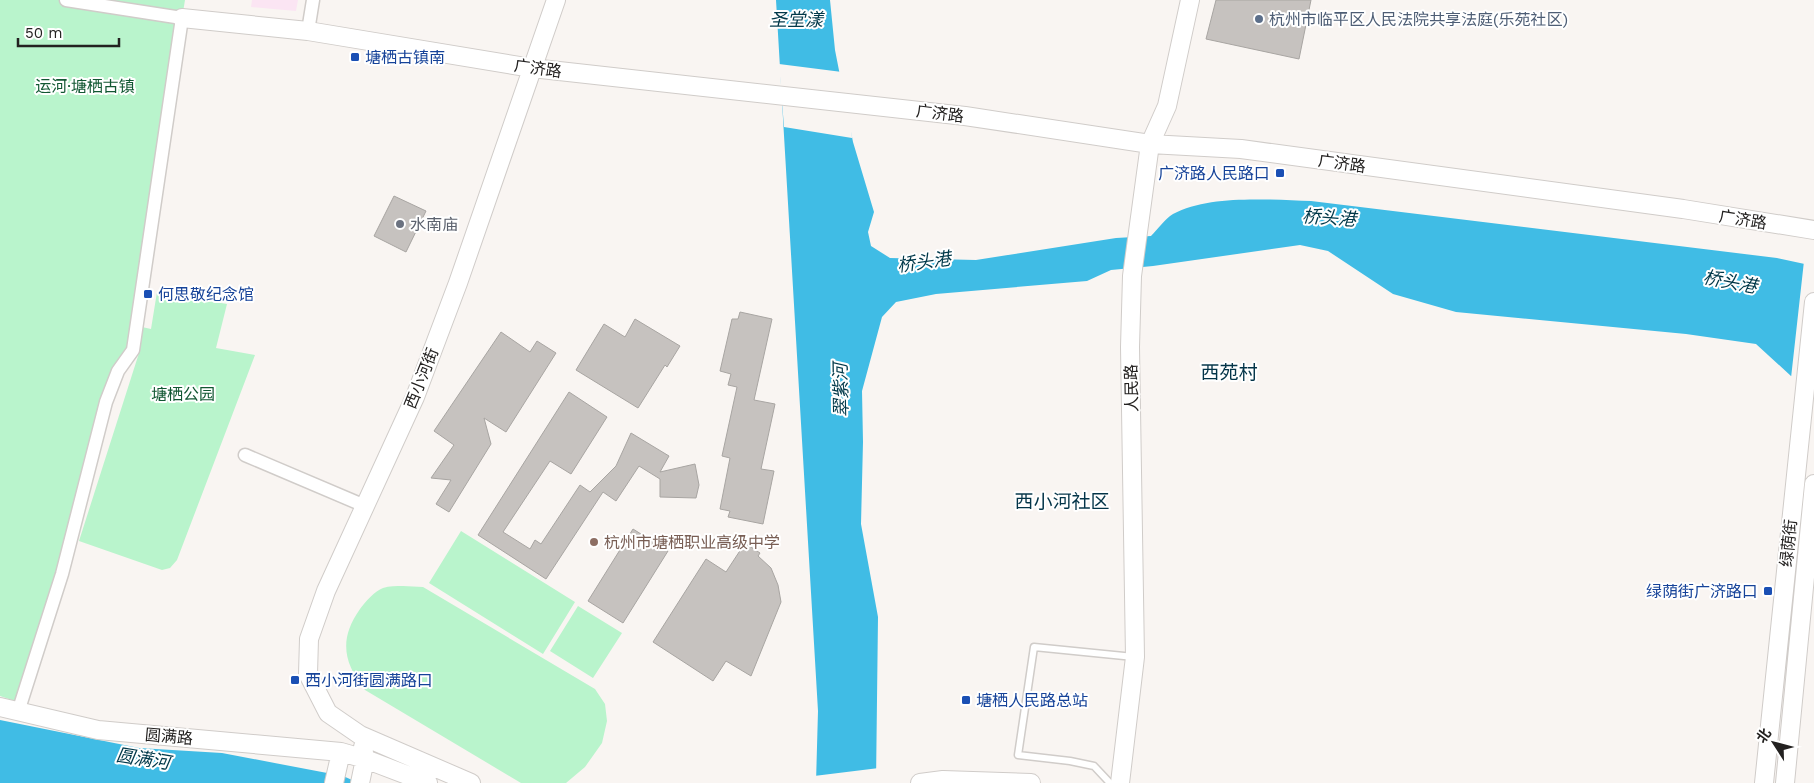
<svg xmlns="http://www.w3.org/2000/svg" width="1814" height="783" viewBox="0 0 1814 783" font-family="'Work Sans','Noto Sans SC',sans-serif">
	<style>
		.medical { fill: #fbe5f3 }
		.green { fill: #b9f4cc }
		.water { fill: #40bce5 }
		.pier { fill: #f9f5f2 }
		.building { fill: #c6c2bf; stroke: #a8a5a2 }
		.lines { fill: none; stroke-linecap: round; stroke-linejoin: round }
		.lane-casing { stroke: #d0ccc9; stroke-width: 9 }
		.street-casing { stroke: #d0ccc9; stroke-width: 15 }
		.secondary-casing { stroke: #d0ccc9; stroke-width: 20 }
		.lane { stroke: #fff; stroke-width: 6 }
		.street { stroke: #fff; stroke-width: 12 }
		.secondary { stroke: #fff; stroke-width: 18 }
		.service-dot { fill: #5c6f8a; stroke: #fff; stroke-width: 2 }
		.transit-dot { fill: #1a4fb4; stroke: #fff; stroke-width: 2 }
		.worship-dot { fill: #6b7280; stroke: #fff; stroke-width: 2 }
		.education-dot { fill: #8d6e63; stroke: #fff; stroke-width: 2 }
		.labels { text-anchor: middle; stroke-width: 4; stroke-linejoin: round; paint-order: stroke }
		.service-label { font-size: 16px; fill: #4e5e75; stroke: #fff; text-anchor: start }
		.transit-label { font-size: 16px; fill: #164399; stroke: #fff; text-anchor: start }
		.street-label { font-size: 16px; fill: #232120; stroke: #fff }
		.park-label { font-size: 16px; fill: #115732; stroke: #fff }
		.worship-label { font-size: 16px; fill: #5b616d; stroke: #fff; text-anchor: start }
		.education-label { font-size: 16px; fill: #785e54; stroke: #fff; text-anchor: start }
		.water-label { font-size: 18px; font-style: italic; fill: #003849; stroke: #fff }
		.quarter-label { font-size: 19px; fill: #033448; stroke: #fff }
	</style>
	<rect width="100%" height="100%" fill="#f9f5f2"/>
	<path class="medical" d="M252,0H298L296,11L251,7Z"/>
	<path class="green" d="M0,0H185L128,343L15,701L0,696Z
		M157,292L227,304L216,348L255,355L177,560L170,568L162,570L79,541L139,353L142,327L151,329Z
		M461,531L575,602L543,654L429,583Z
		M403,586L423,587L595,689L605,704L607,721L602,743L585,767L566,783H521L365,690C343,662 339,639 360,609C365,602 375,591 383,588C389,586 397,586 403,586Z
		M578,606L622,633L593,678L550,651Z"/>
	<path class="water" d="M776,0H830L835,50L853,142L874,212L868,232L871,246L890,258L976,260L1116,238L1151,236C1158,229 1165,219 1173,214C1210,194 1271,200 1311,201L1777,258L1814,266V379L1791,376L1756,344L1686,334L1456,312L1393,294L1328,251L1300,245L1153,266L1111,270L1087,281L936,294L896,302L882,317L862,391L863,442L861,524L878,617L876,783H816L818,711Z
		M0,720L139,748L222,753L343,776L359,783H0Z"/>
	<path class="pier" d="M779,64L842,72L851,119L852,138L784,127Z
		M1804,261L1814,263V381L1791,378Z
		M879,768V783H814V776Z"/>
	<path class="building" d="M1216,0H1311L1299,59L1206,39Z
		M394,196L426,211L406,252L374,236Z
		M740,312L772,319L754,400L775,404L761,469L774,471L763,524L728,517L730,511L720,509L730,458L722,456L737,387L728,385L731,374L720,371L732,319H738Z
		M635,319L680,346L667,367L665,365L638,408L576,370L604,324L625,337Z
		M501,332L530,352L537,341L556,353L506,432L484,418L491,444L449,512L436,504L451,480L431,478L454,445L434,431Z
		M569,392L607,417L571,474L550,461L503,532L530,549L535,540L541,544L580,485L590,492L616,466L631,433L669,456L660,472L695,464L699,485L696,498L660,497V479L639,466L616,501L603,492L546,579L478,535Z
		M633,529L668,551L623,623L588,601Z
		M745,543L760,553L758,556L771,568L778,585L781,602L751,676L726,661L713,681L653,642L706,559L726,572Z"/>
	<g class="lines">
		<g class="lane-casing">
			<path id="lane" d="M1110,783L1094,766L1070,761L1018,755L1034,647L1134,657"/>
		</g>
		<g class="street-casing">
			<path id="street" d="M308,31L313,0
				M245,455L365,506
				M18,712L62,574L106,402L118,371L133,350L182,18L66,0"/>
		</g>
		<g class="secondary-casing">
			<path id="secondary" d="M182,18L308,31L532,68L965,116L1150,144L1241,149L1683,209L1814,230
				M0,707L98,730L341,752L365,759L428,783
				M334,783L341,752
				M360,783L365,759L363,747
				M471,783L360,735L328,713L308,674L309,639L326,591L415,397L458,283L556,0
				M920,783L943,780L1031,783
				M1120,783L1135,657L1130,347L1132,276L1150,144L1167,106L1190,0
				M1764,783L1814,302
				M1785,783L1814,484"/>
		</g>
		<use href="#lane" class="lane"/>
		<use href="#street" class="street"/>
		<use href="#secondary" class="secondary"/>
	</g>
	<circle class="service-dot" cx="1259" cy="19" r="5"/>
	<g class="transit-dot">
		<rect x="350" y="52" width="10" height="10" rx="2.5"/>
		<rect x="1275" y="168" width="10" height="10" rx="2.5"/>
		<rect x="143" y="289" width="10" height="10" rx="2.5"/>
		<rect x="1763" y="586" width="10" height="10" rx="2.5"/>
		<rect x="290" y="675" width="10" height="10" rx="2.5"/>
		<rect x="961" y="695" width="10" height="10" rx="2.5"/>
	</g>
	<circle class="worship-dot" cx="400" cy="224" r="5"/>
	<circle class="education-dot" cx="594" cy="542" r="5"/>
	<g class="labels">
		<g class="service-label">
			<text x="1269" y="25">杭州市临平区人民法院共享法庭(乐苑社区)</text>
		</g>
		<g class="transit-label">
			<text x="365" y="63">塘栖古镇南</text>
			<text x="1270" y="179" text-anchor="end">广济路人民路口</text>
			<text x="158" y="300">何思敬纪念馆</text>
			<text x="1758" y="597" text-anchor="end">绿荫街广济路口</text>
			<text x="305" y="686">西小河街圆满路口</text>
			<text x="976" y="706">塘栖人民路总站</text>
		</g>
		<g class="street-label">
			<text transform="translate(538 68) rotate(8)" y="6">广济路</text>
			<text transform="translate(940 113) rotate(7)" y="6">广济路</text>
			<text transform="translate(1342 163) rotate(8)" y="6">广济路</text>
			<text transform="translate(1743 219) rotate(9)" y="6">广济路</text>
			<text transform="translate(421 378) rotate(-68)" y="6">西小河街</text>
			<text transform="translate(1131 388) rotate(-91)" y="6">人民路</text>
			<text transform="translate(1788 543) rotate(-84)" y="6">绿荫街</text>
			<text transform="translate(169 736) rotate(5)" y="6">圆满路</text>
		</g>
		<g class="park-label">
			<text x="85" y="92">运河·塘栖古镇</text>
			<text x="183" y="400">塘栖公园</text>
		</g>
		<g class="worship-label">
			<text x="410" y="230">水南庙</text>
		</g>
		<g class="education-label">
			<text x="604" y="548">杭州市塘栖职业高级中学</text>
		</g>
		<g class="water-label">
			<text x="796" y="26">圣堂漾</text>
			<text transform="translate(1329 218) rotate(4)" y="6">桥头港</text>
			<text transform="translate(924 262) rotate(-8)" y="6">桥头港</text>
			<text transform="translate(1730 282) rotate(11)" y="6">桥头港</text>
			<text transform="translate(841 390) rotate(-91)" y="6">翠紫河</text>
			<text transform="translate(143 759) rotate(9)" y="6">圆满河</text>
		</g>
		<g class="quarter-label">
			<text x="1229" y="379">西苑村</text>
			<text x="1062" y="508">西小河社区</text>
		</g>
	</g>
	<g transform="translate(1774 743) rotate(306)" stroke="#ffffff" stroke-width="4" paint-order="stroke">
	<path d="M0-4L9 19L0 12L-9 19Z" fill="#232120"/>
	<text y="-8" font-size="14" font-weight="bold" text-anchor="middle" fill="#232120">北</text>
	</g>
	<path d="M18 38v8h101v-8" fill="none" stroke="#232120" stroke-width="2.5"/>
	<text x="25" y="38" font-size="15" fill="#232120" stroke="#ffffff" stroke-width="4" paint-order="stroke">50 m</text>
</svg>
